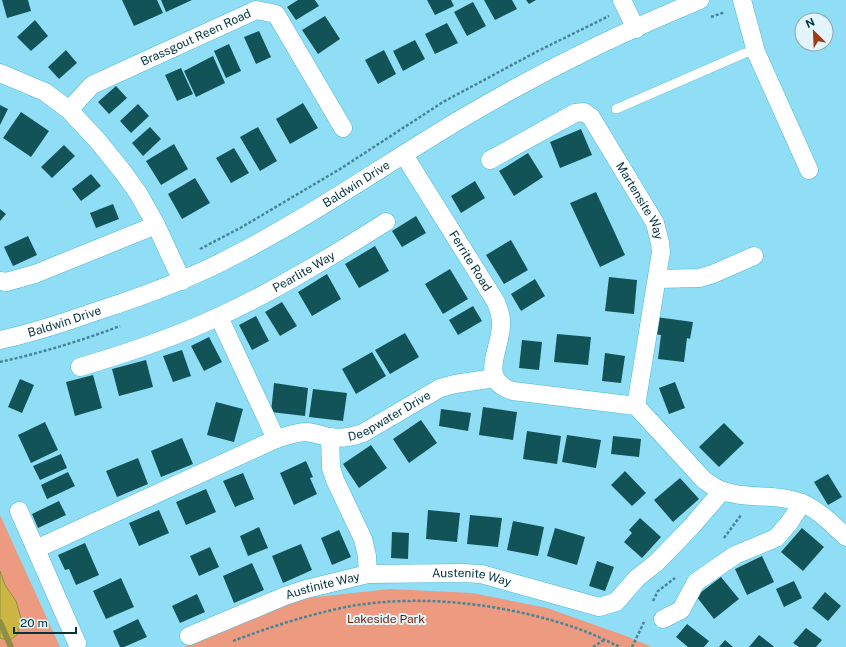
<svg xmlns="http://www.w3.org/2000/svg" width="846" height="647" viewBox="0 0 846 647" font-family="'Public Sans',sans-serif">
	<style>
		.green { fill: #ec9b80 }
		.water { fill: #cbb644; stroke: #8f8f42 }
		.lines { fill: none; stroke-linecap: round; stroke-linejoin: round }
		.stream { stroke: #8f8f42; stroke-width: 6 }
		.building { fill: #115356 }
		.lane-casing { stroke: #4db7d4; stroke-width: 10 }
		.street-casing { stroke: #4db7d4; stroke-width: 19 }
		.path { stroke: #468596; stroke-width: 2.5; stroke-dasharray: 3 2; stroke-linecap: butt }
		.lane { stroke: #fff; stroke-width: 9 }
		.street { stroke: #fff; stroke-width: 18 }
		.labels { text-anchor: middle; stroke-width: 4; stroke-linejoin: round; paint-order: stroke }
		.street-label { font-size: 12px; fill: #02333f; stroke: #e3f5fb }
		.park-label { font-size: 12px; fill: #6e1e00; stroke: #e3f5fb }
	</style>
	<rect width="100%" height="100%" fill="#90def6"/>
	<path class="green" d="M0,515L60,647H0Z
		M390,589L472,593L547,608L626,636L652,647H184L298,599Z"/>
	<path class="water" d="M0,571L5,585L16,601L21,618L18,634L9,641L0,638Z"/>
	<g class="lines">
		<path class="stream" d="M0,622L11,647"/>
	</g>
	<path class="building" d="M2,0H28L31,11L7,18Z
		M122,0H157L163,13L134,26Z
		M161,0H192L166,12Z
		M298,0H315L319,6L296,20L287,7Z
		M427,0H451L454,6L435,15Z
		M484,0H512L517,9L495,20Z
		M526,0H536L529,4Z
		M473,2L486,26L467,36L454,12Z
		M325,16L340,39L318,54L302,30Z
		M35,20L48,36L31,51L17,37Z
		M447,23L458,43L435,54L425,34Z
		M259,31L271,57L256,64L244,37Z
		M415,40L425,59L403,71L393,51Z
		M229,44L241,71L226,78L214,51Z
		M66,50L77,63L59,79L48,67Z
		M384,50L396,74L378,84L365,60Z
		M213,56L225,83L196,97L184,71Z
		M181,68L193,94L177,101L165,75Z
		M116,86L127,98L109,114L98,102Z
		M303,103L318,128L290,144L276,119Z
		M138,104L149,116L131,133L120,121Z
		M0,105L8,109L0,125Z
		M21,112L49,131L31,157L3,138Z
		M150,127L161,139L143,156L132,143Z
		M258,127L277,161L260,171L240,137Z
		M581,129L592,155L560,168L550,142Z
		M174,144L188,169L161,185L146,161Z
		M64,145L75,156L52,178L41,167Z
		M234,148L249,173L231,183L216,158Z
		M528,153L543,177L514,196L499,171Z
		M91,174L101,186L81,201L72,189Z
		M195,178L210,203L182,219L168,194Z
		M475,181L485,198L461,213L451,196Z
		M596,192L625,255L600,267L570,203Z
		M113,204L119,219L96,228L90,213Z
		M0,209L6,214L0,221Z
		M416,216L426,233L402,247L392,231Z
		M28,236L37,255L13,266L4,247Z
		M511,240L528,270L504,284L486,255Z
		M375,246L389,271L359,288L345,264Z
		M450,269L468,299L443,314L425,284Z
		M327,274L341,299L312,316L298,292Z
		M609,277L637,280L634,314L605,311Z
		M535,279L545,296L521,311L511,294Z
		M282,302L297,326L280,336L265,312Z
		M473,306L482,321L458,335L449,320Z
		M256,316L269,341L252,350L239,325Z
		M656,317L693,322L690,339L687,338L684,362L658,359L661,335L654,334Z
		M405,333L419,357L390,374L375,350Z
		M557,334L591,337L588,365L554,362Z
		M209,337L222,362L204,371L191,346Z
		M522,340L542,342L539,370L519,368Z
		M182,350L191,376L173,382L163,356Z
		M372,352L386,376L356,394L342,369Z
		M605,353L625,356L621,383L602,381Z
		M146,360L153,387L119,396L112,369Z
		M93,375L102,408L75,416L66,382Z
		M20,379L34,385L22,413L8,407Z
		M675,382L685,408L669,414L659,388Z
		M274,383L308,388L305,416L271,412Z
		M313,389L347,393L343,421L309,417Z
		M216,402L243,409L234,442L207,435Z
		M483,407L517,412L513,440L479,435Z
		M441,409L471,413L468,431L439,426Z
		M421,420L437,443L409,463L393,439Z
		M45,422L58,450L31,463L18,435Z
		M724,423L744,443L719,467L699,447Z
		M527,431L561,436L557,464L523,459Z
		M567,435L601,440L596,468L562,462Z
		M613,436L641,439L639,457L611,454Z
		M182,438L193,464L161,477L151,451Z
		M371,445L387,468L359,488L343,464Z
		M61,454L67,468L40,480L33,466Z
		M138,458L148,484L117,497L106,471Z
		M306,461L313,477L310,478L317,494L294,505L280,473Z
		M625,471L646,493L632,506L611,485Z
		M68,472L75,486L47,499L41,485Z
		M243,473L254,499L235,507L223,481Z
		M828,474L842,497L828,505L814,482Z
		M680,478L699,499L673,522L654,500Z
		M206,489L216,512L186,525L176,502Z
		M59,501L66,515L38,528L32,514Z
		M159,510L169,533L139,546L129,523Z
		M428,510L460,513L457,542L426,539Z
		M470,515L502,518L498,547L467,544Z
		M640,518L661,537L642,558L624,542L632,533L629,530Z
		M513,521L544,527L538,556L507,550Z
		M259,527L268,548L248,556L240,536Z
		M555,528L585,537L577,565L547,556Z
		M802,528L824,547L803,571L781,552Z
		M339,530L351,557L332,565L321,538Z
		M392,532L409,533L408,559L391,558Z
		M85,543L99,575L76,585L69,569L65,570L58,555Z
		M301,544L312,570L283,583L272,556Z
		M210,547L219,567L199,576L190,556Z
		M762,556L774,582L747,595L735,569Z
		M597,561L614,567L605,591L589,586Z
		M252,563L264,590L234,603L223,576Z
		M721,577L739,599L714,619L696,596Z
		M121,578L134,607L106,619L93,591Z
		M794,581L802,598L784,607L776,589Z
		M825,592L841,606L828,621L812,608Z
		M197,594L205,612L180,623L172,606Z
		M138,619L147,637L124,647H120L113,631Z
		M687,624L709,641L704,647H688L676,637Z
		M806,628L822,640L816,647H799L793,643Z
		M759,635L772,645L774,647H749Z
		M725,640L733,647H719Z"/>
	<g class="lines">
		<g class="lane-casing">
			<path id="lane" d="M616,109L745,53L756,52"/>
		</g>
		<g class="street-casing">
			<g id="street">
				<path d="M622,0L636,29"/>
				<path d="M742,0L756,52L809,170"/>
				<path d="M0,73L45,92L69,110L98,141L123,172L138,193L156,225L182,281"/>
				<path id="s1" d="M69,110L92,85L256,10L276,14L343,128"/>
				<path id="s2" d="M404,155L496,302C499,310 502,318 501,326C500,351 478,380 513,391L636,406L704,480C710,484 716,489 723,491C748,500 777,493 802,503C819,510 833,525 846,537"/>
				<path id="s3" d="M490,160L575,113L584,112L591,117L655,223L660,243L661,252L636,406"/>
				<path d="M658,279L699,278L713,274L754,256"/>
				<path d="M0,281L6,282L35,274L156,225"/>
				<path d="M219,317L276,439"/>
				<path id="s4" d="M0,340C32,333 63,323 94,312C144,296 193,278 239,253C316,213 387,163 461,119C537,74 619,33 700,0"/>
				<path id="s5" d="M80,367C128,353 175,337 220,316C278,289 332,256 386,222"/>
				<path d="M19,511L77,643"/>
				<path id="s6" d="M36,549L276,439C286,436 296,432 307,432C314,433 321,435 328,437C340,439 352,437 363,433L440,388L455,384L495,378"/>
				<path id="s7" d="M368,574L463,573L481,574L599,607L616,602L637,578L656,563L691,527L722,491"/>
				<path d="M663,619L681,610L696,582L735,555L776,538L789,523L802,503"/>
				<path id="s8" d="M189,636L285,596L306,589L368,574L367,556L363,539L335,480L331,468L330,437"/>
			</g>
		</g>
		<path class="path" d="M711,17L725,12
			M200,249L242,227L340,169L443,102L538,51L609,16
			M0,362C40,353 81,341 120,326
			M724,538L741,515
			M653,601L658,591L675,578
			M233,641C270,627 307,615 346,607C421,593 508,604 579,629C593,634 607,641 620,647
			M593,647L604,640
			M632,647L644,622"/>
		<use href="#lane" class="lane"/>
		<use href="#street" class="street"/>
	</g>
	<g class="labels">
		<g class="street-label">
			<text dy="4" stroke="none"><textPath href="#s1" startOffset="148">Brassgout Reen Road</textPath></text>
			<text dy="4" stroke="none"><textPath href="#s4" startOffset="391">Baldwin Drive</textPath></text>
			<text dy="4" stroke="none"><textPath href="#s3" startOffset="212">Martensite Way</textPath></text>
			<text dy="4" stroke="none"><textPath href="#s2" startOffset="125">Ferrite Road</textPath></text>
			<text dy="4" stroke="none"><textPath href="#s5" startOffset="244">Pearlite Way</textPath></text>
			<text dy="4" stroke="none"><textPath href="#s4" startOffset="67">Baldwin Drive</textPath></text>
			<text dy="4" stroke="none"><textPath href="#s6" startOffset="384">Deepwater Drive</textPath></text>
			<text dy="4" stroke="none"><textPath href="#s7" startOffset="104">Austenite Way</textPath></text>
			<text dy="4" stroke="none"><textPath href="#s8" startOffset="143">Austinite Way</textPath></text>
		</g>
		<g class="park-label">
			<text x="386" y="623">Lakeside Park</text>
		</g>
	</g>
	<g transform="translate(814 32) rotate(336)"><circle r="19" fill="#e3f5fb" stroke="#89a7b0"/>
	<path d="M0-3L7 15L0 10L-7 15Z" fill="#a23c14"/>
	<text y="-6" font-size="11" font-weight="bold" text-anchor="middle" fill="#02333f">N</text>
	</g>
	<path d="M14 627v6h62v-6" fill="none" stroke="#02333f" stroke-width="2"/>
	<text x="20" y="627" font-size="12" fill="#02333f" stroke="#e3f5fb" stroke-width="3" paint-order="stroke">20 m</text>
</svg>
